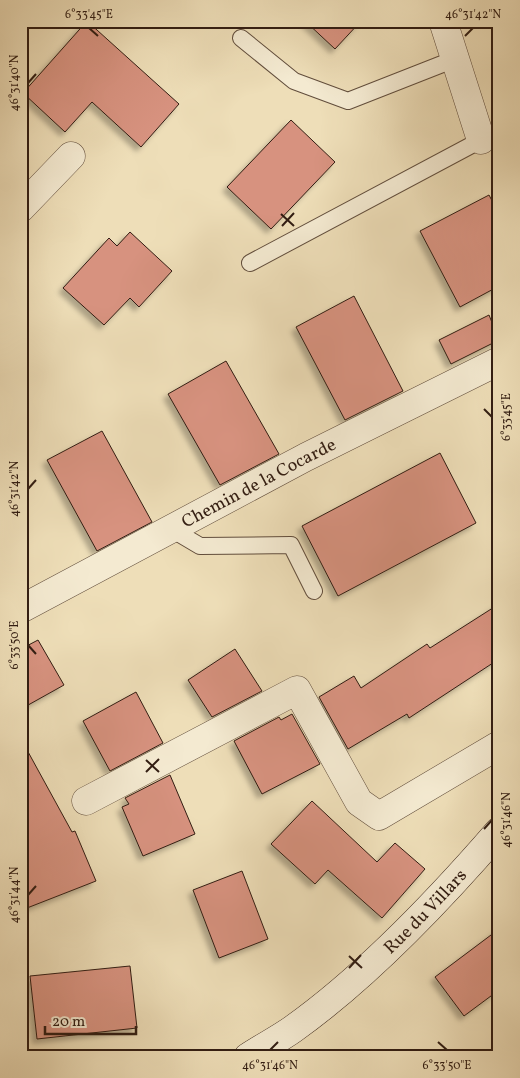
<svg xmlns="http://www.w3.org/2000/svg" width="520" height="1078" viewBox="0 0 520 1078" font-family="Vollkorn,serif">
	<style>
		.building { fill: #d7927f; stroke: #321d12; filter: url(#shadow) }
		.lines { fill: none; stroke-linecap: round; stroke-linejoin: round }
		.lane-casing { stroke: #614d3c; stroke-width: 18 }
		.street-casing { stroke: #614d3c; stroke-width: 29 }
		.secondary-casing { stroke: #321d12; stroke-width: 29 }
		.lane { stroke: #f4ead1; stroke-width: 16 }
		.street { stroke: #f4ead1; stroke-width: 28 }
		.secondary { stroke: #f4ead1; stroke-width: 28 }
		.ticks { fill: none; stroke: #321d12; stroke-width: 2 }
		.labels { text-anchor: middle; stroke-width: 4; stroke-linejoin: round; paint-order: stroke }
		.street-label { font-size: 18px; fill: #321d12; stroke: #f4ead1 }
		.neatline { fill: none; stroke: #321d12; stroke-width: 2 }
		.ticks-label { font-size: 12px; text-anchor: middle; fill: #321d12 }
	</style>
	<defs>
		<filter id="shadow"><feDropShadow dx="-4.5" dy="4.5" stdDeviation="2.5" flood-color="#0004"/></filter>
	</defs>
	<rect width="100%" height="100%" fill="#eedeb8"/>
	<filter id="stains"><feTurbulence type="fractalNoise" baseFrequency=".004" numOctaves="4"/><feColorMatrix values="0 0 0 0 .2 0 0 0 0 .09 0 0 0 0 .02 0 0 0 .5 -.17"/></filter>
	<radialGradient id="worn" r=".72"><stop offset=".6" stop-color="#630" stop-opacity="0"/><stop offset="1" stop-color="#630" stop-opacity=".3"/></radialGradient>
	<path class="building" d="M87,21L179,104L141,147L92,102L65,132L23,93Z
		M305,21H361L335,49Z
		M291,120L335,162L271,229L227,187Z
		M489,195L499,214V286L460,307L420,231Z
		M130,232L172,271L139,307L130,298L104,325L63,288L109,238L117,246Z
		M354,296L403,391L345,420L296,327Z
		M489,315L499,340L451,364L439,340Z
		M226,361L279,454L220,485L168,394Z
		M102,431L152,522L97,551L47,460Z
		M440,453L476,523L338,596L302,526Z
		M499,604V659L409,718L407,714L348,749L319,697L354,676L361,688L427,644L430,648Z
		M38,640L64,685L21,709V649Z
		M235,649L262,691L212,717L188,680Z
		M136,692L163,743L110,771L83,721Z
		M292,714L320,764L262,794L234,741L279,717L281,720Z
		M21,739L72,832L75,831L96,881L27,908L21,895Z
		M170,775L195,834L143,856L122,807L129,804L125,798Z
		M312,801L377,862L395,843L425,869L382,918L328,870L315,884L271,844Z
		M242,871L268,939L219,958L193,890Z
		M499,929V990L464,1016L435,977Z
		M130,966L137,1028L37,1039L30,976Z"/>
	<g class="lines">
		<g class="lane-casing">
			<path id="lane" d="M241,38L294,81L348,101L455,59
				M250,263L481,140
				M173,530L200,546L291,545L314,591"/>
		</g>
		<g class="street-casing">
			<g id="street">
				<path d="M443,21L481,140"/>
				<path d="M21,208L71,156"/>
				<path id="s1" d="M21,609L306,457L499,361"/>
				<path d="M86,801L297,690L359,802L379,816L499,745"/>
			</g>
		</g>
		<g class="secondary-casing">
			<g id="secondary">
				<path id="s2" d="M248,1057C263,1047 279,1039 293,1029C366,977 441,898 499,831"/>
			</g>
		</g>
		<use href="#lane" class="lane"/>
		<use href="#street" class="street"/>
		<use href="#secondary" class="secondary"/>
	</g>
	<path class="ticks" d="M89,28L98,36M465,36L473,28M28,83L36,74M281,214L294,226M282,226L294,213M484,409L492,417M28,489L36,480M28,645L36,654M146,760L159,772M146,772L159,759M484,829L492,820M28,895L36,886M349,956L362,968M349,968L361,955M438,1042L447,1050M270,1050L278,1042"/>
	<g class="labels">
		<g class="street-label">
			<text dy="6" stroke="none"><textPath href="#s1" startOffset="269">Chemin de la Cocarde</textPath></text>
			<text dy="6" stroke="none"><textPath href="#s2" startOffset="230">Rue du Villars</textPath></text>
		</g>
	</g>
	<rect width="520" height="1078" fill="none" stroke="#eedeb8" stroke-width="55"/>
	<path d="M45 1026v8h91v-8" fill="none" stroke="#321d12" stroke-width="2.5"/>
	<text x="52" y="1026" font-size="15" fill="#321d12" stroke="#f4ead1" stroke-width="4" paint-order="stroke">20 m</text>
	<rect x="28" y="28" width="464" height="1022" class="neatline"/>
	<g class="ticks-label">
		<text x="89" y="18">6°33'45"E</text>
		<text x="473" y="18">46°31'42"N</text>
		<text transform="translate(14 83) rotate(-90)" y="4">46°31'40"N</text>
		<text transform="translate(506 417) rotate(-90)" y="4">6°33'45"E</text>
		<text transform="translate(14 489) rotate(-90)" y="4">46°31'42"N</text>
		<text transform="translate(14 645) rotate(-90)" y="4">6°33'50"E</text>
		<text transform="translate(506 820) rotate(-90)" y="4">46°31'46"N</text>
		<text transform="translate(14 895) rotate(-90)" y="4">46°31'44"N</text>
		<text x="270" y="1069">46°31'46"N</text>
		<text x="447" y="1069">6°33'50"E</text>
	</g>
	<rect width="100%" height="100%" filter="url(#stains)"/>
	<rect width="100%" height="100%" fill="url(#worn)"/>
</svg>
